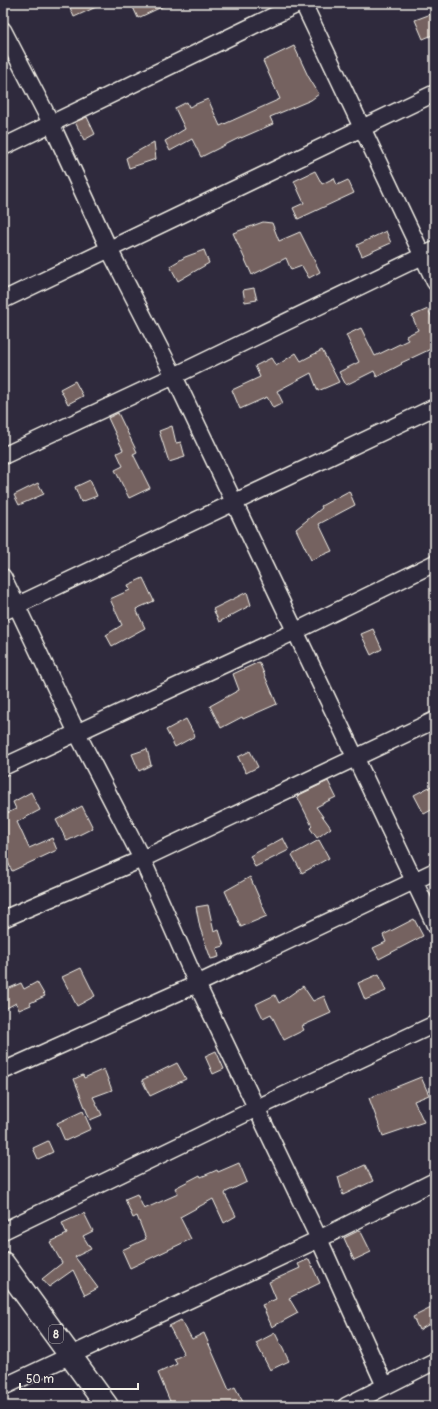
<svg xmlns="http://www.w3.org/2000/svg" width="438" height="1409" viewBox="0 0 438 1409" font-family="Pangolin,sans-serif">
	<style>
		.building { fill: #756261; stroke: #f4f1e8 }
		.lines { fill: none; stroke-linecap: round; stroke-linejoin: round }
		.minor-casing { stroke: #f4f1e8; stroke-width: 19 }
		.primary-casing { stroke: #f4f1e8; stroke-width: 25 }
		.minor { stroke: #2f2a3d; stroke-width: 16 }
		.primary { stroke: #2f2a3d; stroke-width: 22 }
		.labels { text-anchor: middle; stroke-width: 3; stroke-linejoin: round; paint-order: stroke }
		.shield { fill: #2f2a3d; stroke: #b9b5b5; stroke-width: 1 }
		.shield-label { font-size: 11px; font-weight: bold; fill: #f4f1e8 }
	</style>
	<rect width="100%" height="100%" fill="#2f2a3d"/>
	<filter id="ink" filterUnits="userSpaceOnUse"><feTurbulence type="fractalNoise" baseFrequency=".025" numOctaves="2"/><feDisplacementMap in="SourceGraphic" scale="8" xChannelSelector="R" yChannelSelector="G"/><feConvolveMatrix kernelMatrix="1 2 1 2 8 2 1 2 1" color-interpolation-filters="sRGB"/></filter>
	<g filter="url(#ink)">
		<path class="building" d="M68,3H105L74,17Z
			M131,3H170L138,18Z
			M431,14L435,22V34L423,39L415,20Z
			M294,46L308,76L319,94L311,100L270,117L273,124L241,138V137L201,157L192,139L170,151L165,141L185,129L175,108L187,102L189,107L208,99L220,126L280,99L263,61Z
			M87,117L95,134L84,140L75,122Z
			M154,142L156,159L129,168L126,158Z
			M315,171L322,184L334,178L337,185L348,180L354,193L298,219L293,208L304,203L294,181Z
			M263,222L272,223L279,241L300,232L320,272L309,278L302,266L291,270L286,258L252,275L233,233Z
			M386,231L391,243L362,256L357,245Z
			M204,250L209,263L178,281L170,266L185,257Z
			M254,288L257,300L245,302L243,290Z
			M428,309L435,324V347L401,363L402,364L377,377L374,371L346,385L339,372L359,362L346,335L361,328L375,356L408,340L406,336L418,330L412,316Z
			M322,350L339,382L318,391L311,373L277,391L283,403L273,408L267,397L240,409L232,390L260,377L255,366L271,358L276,366L296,353L301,361Z
			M75,381L83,396L68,404L60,389Z
			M118,413L137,452L133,454L150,488L129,498L115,470L123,466L117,453L123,450L108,418Z
			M172,426L176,443L181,442L185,457L169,462L159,431Z
			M90,480L97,496L81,502L75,487Z
			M38,483L44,494L19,505L14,495Z
			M349,491L355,505L319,524L332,551L311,560L296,529L322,508L321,506Z
			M143,578L154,601L136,609L145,628L112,646L106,635L122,625L110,599L130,590L128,585Z
			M247,592L251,605L219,622L213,609Z
			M373,629L382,649L371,655L361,634Z
			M259,662L277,704L243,719L242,717L221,728L210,706L239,690L233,674Z
			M186,719L195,736L175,747L166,730Z
			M147,749L151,765L139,771L132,754Z
			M250,751L258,767L246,773L238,757Z
			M328,781L336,797L316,807L331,828L317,838L310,828L312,826L297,796Z
			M435,784V808L424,814L414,795Z
			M31,792L40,810L17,822L29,848L52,838L57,850L12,871L3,851V815L16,809L13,802Z
			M82,806L93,828L67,841L56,820Z
			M283,838L289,850L255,867L250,856Z
			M319,840L329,858L302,873L292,855Z
			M250,877L267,916L241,927L225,891Z
			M208,905L214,932L219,930L224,946L217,948L219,957L211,959L200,928L196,907Z
			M414,919L423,936L379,959L373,948L386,942L383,935Z
			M81,968L95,996L77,1006L62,977Z
			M379,974L386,991L365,1000L358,983Z
			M37,982L45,996L30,1003L31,1005L19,1010L16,1003L3,1010V991L21,983L24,989Z
			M303,986L313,1001L324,996L331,1013L302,1026L304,1030L284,1040L271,1014L263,1018L256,1004L275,995L279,1003Z
			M216,1051L224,1069L213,1074L205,1056Z
			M177,1063L186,1079L150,1096L142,1080Z
			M104,1069L112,1090L93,1097L102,1115L90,1120L74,1079L83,1075L84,1078Z
			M421,1077L429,1095L414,1101L424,1122L383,1136L369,1098Z
			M83,1111L91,1129L65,1141L57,1123Z
			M48,1141L53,1152L38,1159L33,1148Z
			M239,1163L247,1182L226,1192L225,1194L236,1216L224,1223L213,1199L180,1217L191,1239L130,1268L122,1250L146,1239L137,1216L133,1218L125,1199L137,1194L144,1209L178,1194L175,1188L200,1175L201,1177L217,1170L218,1172Z
			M365,1165L373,1181L343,1195L338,1177Z
			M84,1213L93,1231L83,1236L91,1249L75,1257L98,1288L85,1295L73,1270L49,1287L42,1279L62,1263L50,1242L67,1234L62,1223Z
			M360,1230L371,1252L354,1260L344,1238Z
			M309,1259L320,1283L289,1298L298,1313L272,1327L262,1305L276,1299L269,1282L300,1268L298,1264Z
			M435,1306V1321L419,1330L413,1317Z
			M181,1320L192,1339L204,1333L229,1390L235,1387L243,1402L235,1406H172L158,1373L177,1364L174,1359L184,1354L169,1326Z
			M275,1333L289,1361L270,1370L256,1343Z"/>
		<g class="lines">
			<g class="minor-casing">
				<path id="minor" d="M303,3L435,282
					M3,30L51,123L109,249L174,376L435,925
					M3,147L300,3
					M3,300L435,93
					M3,456L174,376L435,250
					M3,577L77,733L142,859L197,984L319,1239L385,1386
					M3,612L435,407
					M3,767L296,631L435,563
					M3,919L142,859L435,720
					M3,1071L197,984L435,871
					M3,1231L257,1108L435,1024
					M3,1387L319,1239L435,1181
					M346,1406L435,1361"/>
			</g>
			<g class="primary-casing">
				<path id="primary" d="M3,1263L107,1406"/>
			</g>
			<use href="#minor" class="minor"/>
			<use href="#primary" class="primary"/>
		</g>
	</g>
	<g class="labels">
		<rect class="shield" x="49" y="1325" width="14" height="18" rx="3"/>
		<g class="shield-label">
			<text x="56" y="1338">8</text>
		</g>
	</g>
	<rect width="438" height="1409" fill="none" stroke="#2f2a3d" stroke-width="16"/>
	<rect x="8" y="8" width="422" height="1393" fill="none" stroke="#f4f1e8" stroke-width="1.5" filter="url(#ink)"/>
	<path d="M20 1383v6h118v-6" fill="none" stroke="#f4f1e8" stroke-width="2"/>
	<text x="26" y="1383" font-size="12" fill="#f4f1e8" stroke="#2f2a3d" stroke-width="3" paint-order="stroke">50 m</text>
</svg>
